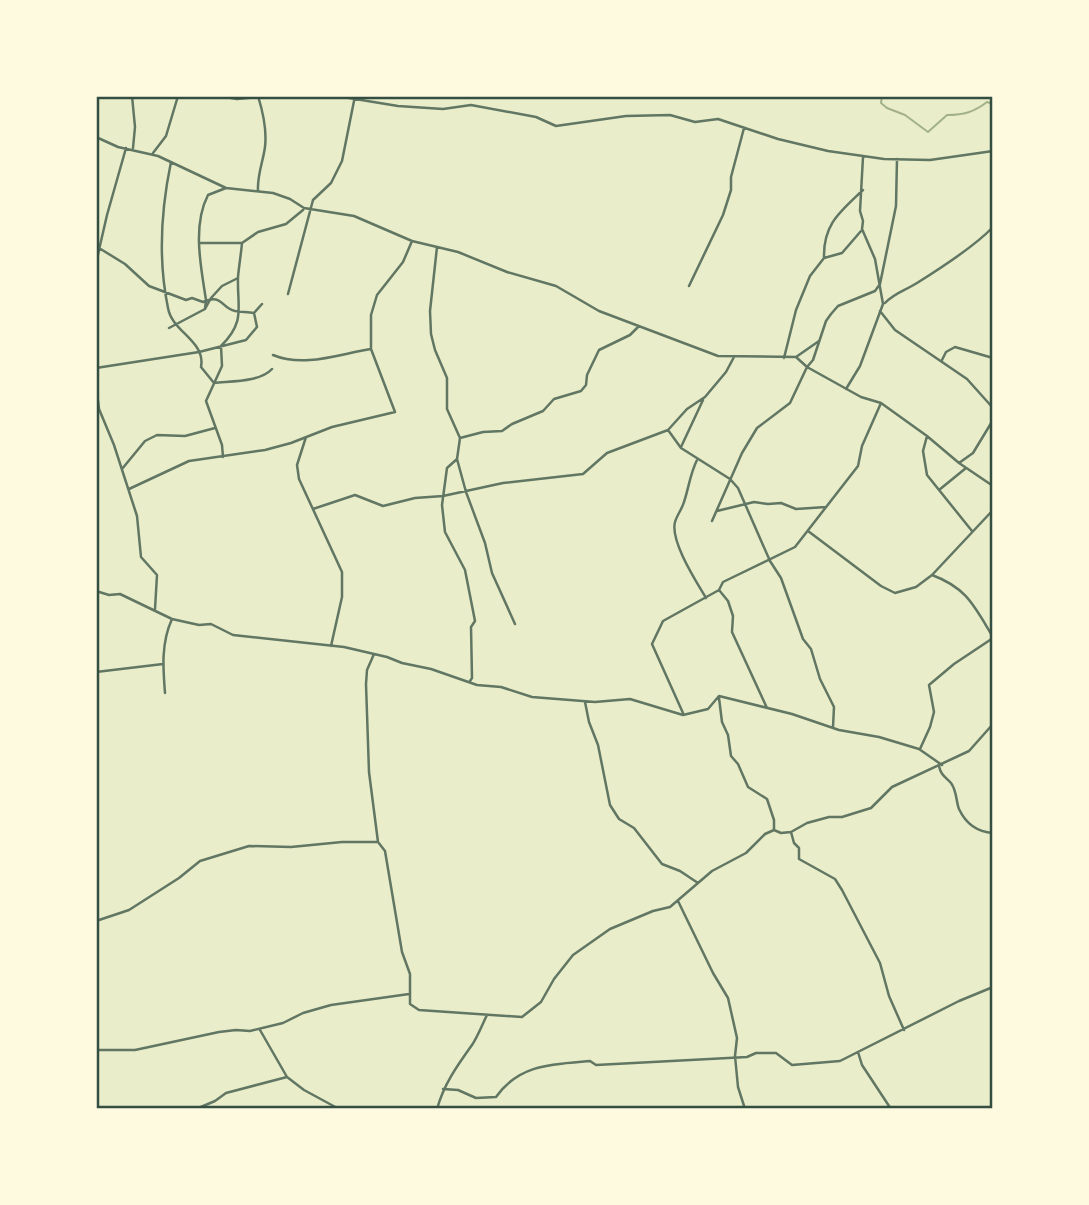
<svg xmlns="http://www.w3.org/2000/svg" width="1089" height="1205" viewBox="0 0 1089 1205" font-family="'Fira Sans',sans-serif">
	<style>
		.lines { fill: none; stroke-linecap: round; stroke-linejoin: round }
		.stream { stroke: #a3b18a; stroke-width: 2 }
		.minor { stroke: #617663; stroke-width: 2.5 }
		.neatline { fill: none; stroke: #344e41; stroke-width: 2.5 }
	</style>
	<rect width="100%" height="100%" fill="#e9edc9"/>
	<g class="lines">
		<path class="stream" d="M882,96L881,103L887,108L905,115L928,132L947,115C964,115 974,112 987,102L993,104"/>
		<path class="minor" d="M132,96L135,127L133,148
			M219,96L237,99L268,96
			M313,96L343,97L398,106L443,109L471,105L536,117L556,126L626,116L670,115L695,122L718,119L778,139L828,151L884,159L930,160L993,151
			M96,137L118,147L158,156L226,188L273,193L290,199L304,208L354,216L412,241L458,252L507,272L556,286L599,311L718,356L796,357L807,367L861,397L881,403L927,436L959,463L993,486
			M153,153L166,136L178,96
			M171,162C161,210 158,260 168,308C172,332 206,341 201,367L214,383C232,381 260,382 272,369
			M258,191C257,175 263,162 265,147C267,130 263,112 258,96
			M96,243L99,248L125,264L149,286L186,300L192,298L203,302C222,293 221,308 235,311C241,312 248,312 254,313L262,304
			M200,243H242
			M437,247L430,311L431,334L435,350L447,378V409L460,438L457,459L466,492L485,543L492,573L515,624
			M824,258C823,224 840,212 863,190
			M96,263L107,215L126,148
			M689,286L723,215L731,190V177L744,128
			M288,294L313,200L331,183L342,161L355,96
			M885,303C894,293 906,290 917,283C941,268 974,247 993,227
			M205,309L206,300C201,267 192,226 208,195L226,188
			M880,311L895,330L967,379L993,408
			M169,328L205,309L211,298L222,286L238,278
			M273,355C304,368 339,354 371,349
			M796,357L819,341
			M784,358L796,310L810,276L824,258L842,253L861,231
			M942,360L946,352L955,347L993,358
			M96,368L199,352L246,340L257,327L254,313
			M96,385L99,409L114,445L137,516L141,557L157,575L155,609
			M846,389L860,366L883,304L875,259L862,229L863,221L860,211L863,157
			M668,430L681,448L730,479L738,488L770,561L781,578L803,639L811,649L820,679L834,707L833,727
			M927,436L923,451L927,475L972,531
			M306,437L297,465L299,479L342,572V597L331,646
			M460,438L483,432L502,431L512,424L543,411L554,399L581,391L586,385L587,375L599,350L630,335L638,327
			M681,447L703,400
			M223,457L222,445L206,401L222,366L221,346C246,321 237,308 238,277C239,266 241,254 242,243L258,232L286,224L303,210
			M457,459L447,468L442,505L445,532L465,570L475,621L471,627L472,678L470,681
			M697,460C690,474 689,487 684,502C682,509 677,515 675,522C670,541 696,581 706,598
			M959,463L973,453L993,420
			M122,469L145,441L157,435L185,436L215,428
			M129,489L189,461L265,450L291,443L332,427L395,412L371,349V315L377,295L403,262L412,241
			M939,490L966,468
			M313,509L355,495L383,506L415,498L443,496L503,483L583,474L607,453L668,430L687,409L705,397L726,372L734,357
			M717,511L754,502L768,504L781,503L796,509L826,507
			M712,521L742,453L757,428L790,403L807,367L813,360L826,321L831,314L838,306L875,291L880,284L896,206L897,159
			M808,531L881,586L895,593L916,587L932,575L993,510
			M932,575C967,588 974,606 993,637
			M719,590L728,601L733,616L732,632L767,708
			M96,591L109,595L120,594L172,619L199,625L211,624L233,635L344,647L387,657L402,663L431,669L477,685L501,687L532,697L595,702L630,699L683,715L708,709L719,696L792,714L839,730L879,737L919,749L942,765
			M374,654L367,670L366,684L369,772L378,842L385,851L402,952L410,974V1004L419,1010L522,1017L541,1002L554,979L573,955L610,929L653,911L670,907L712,871L746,853L765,834L774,830L781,833L791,832L807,823L829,817H842L871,808L892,787L969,751L993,724
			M96,672L163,664
			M165,693C163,668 161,643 172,619
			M719,698L722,722L728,735L731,756L738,764L748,787L767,799L774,820V830
			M585,702L589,722L598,745L610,805L619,819L634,828L662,864L680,871L698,883
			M683,713L652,644L663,621L719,590L723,582L795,547L858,466L862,446L881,403
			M920,749L930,727L934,712L929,685L954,664L993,638
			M939,766C941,776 946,777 951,783C957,791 956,802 959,809C966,824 978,832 993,833
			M791,832L794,843L799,848V859L835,879L842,890L880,963L889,996L904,1030
			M678,901L713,973L728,998L737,1038L735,1056L738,1087L745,1109
			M96,921L129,910L179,878L200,861L249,846L291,847L342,842H378
			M260,1030L287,1077L304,1090L339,1109
			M96,1050H135L219,1032L236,1030L250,1031L283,1023L303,1013L331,1005L409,994
			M858,1052L862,1065L891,1109
			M443,1089L458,1090L476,1098L496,1097C519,1064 553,1064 590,1061L596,1065L747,1057L756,1053H776L792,1065L840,1061L959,1001L993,987
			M196,1109L215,1101L226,1093L287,1077
			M437,1109C444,1084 457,1066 472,1045C478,1036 482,1025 487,1015"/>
	</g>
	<rect width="1089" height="1205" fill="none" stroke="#fefae0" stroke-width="196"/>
	<rect x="98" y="98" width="893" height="1009" class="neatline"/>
</svg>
